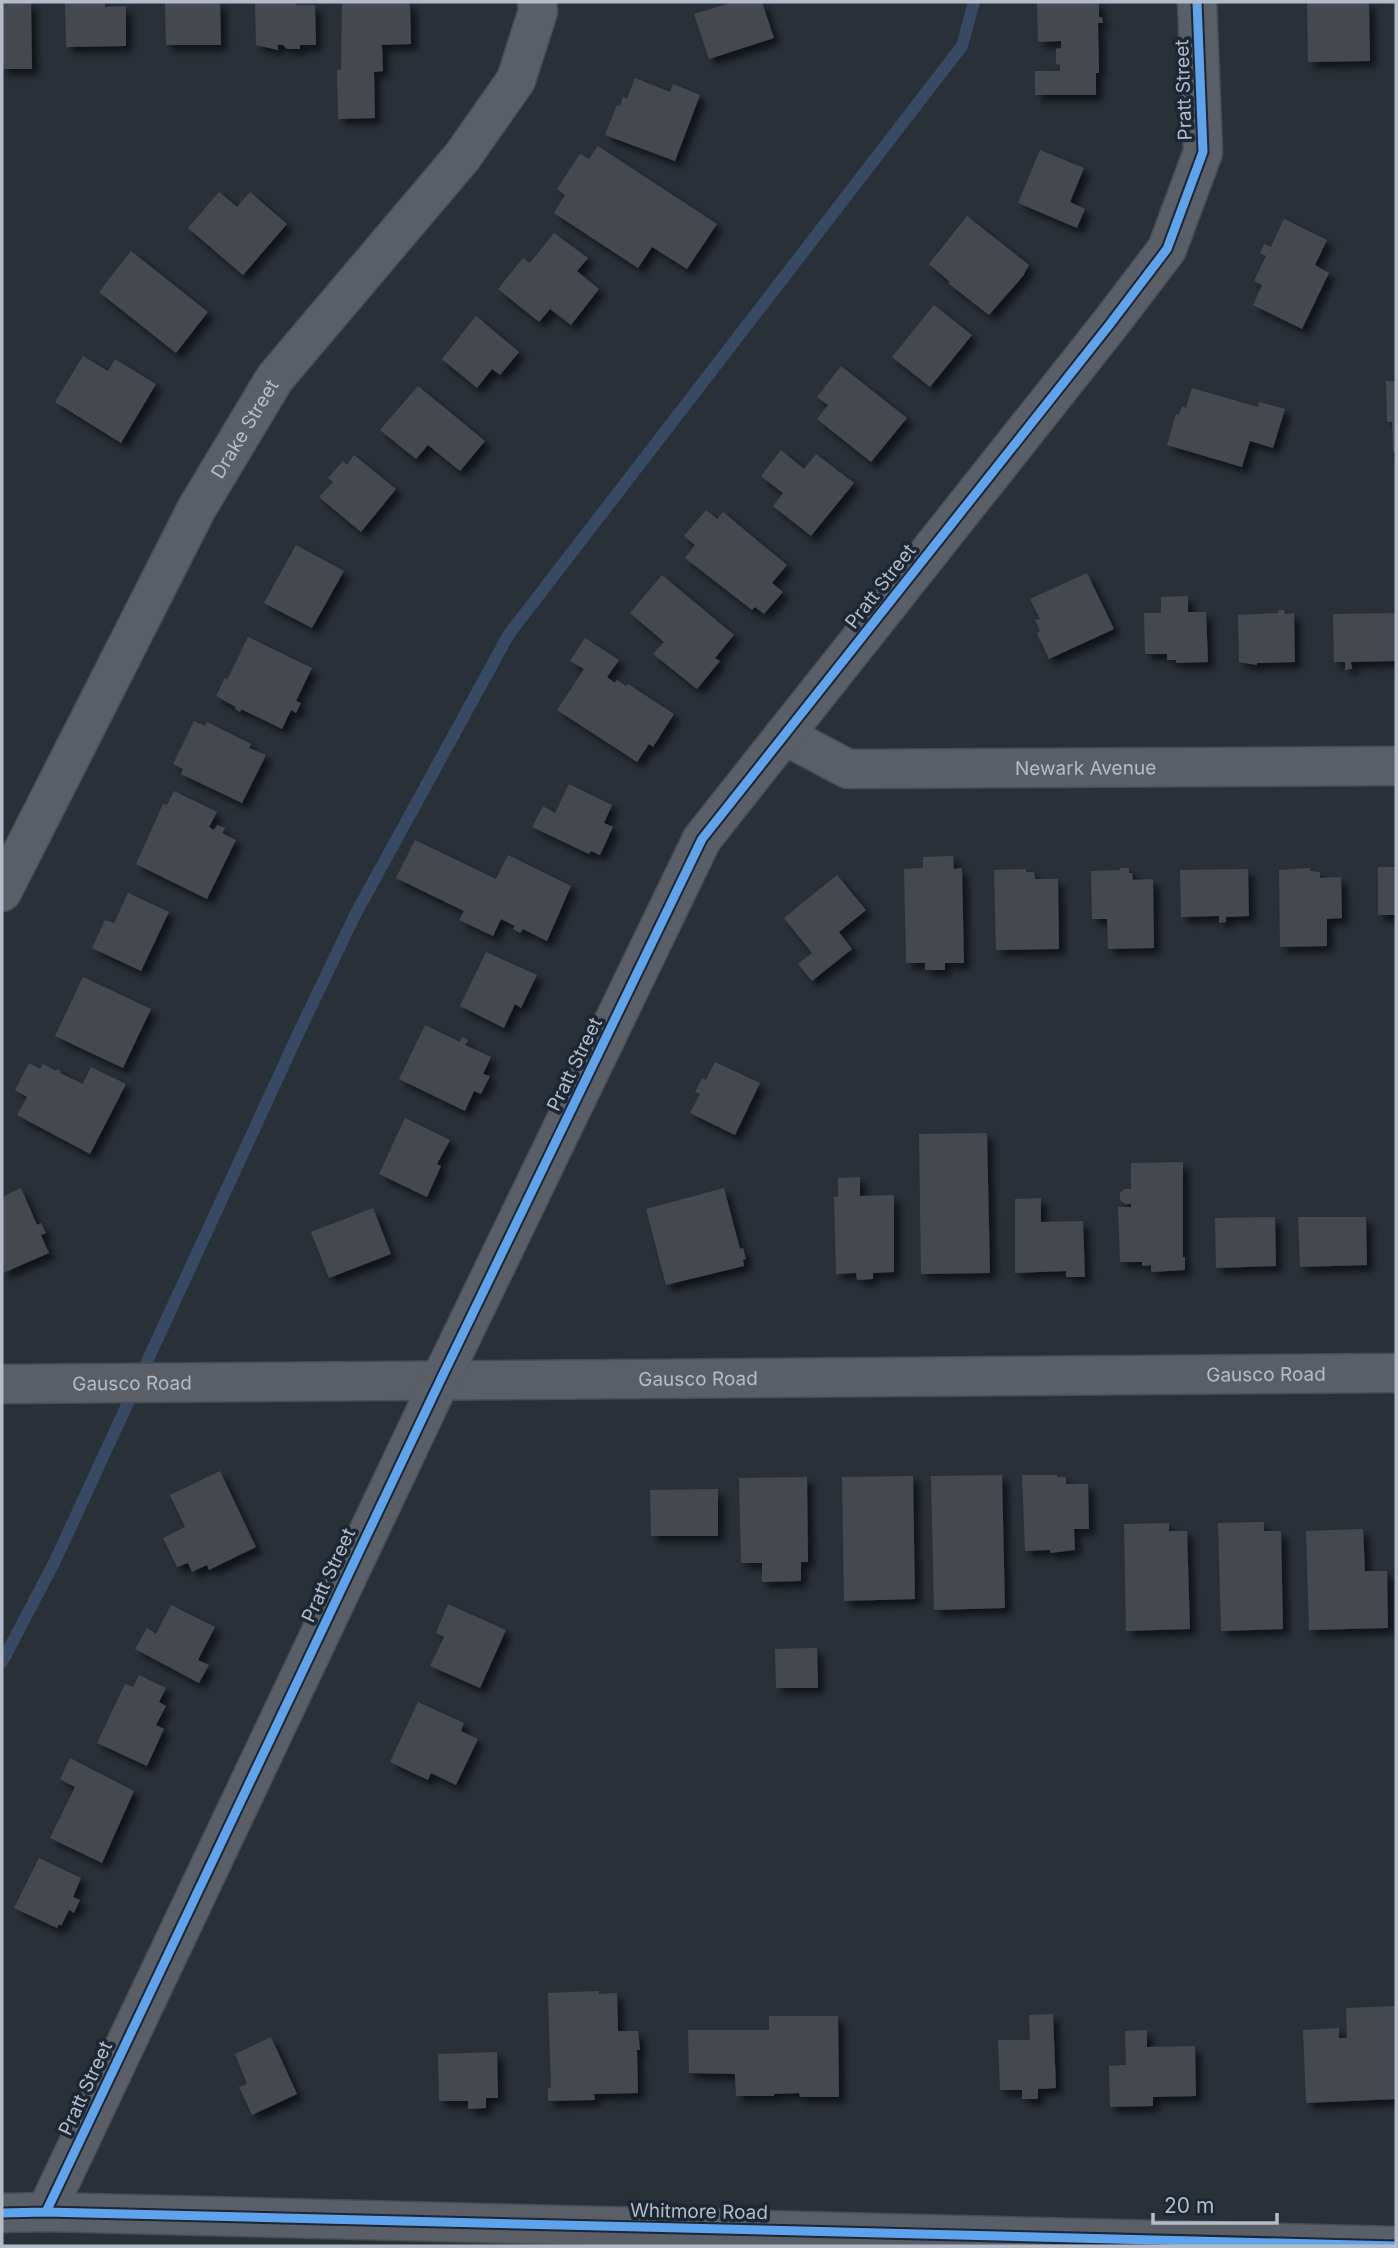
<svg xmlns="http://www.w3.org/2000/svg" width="1398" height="2248" viewBox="0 0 1398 2248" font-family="Inter,sans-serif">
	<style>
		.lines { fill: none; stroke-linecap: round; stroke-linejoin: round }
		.stream { stroke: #384963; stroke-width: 12 }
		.building { fill: #444950; filter: url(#shadow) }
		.minor-casing { stroke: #484c53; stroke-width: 41 }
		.minor { stroke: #5a5e66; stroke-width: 38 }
		.cycleway-casing { stroke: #1d2633; stroke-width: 13 }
		.cycleway { stroke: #60a3ed; stroke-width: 9 }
		.labels { text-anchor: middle; stroke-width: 7; stroke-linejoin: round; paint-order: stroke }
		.street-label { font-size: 19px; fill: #b4bcc9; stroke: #1d2633 }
	</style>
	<defs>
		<filter id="shadow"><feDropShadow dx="6" dy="6" stdDeviation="3.5" flood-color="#0009"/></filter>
	</defs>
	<rect width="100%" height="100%" fill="#2a3038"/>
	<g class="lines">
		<path class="stream" d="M2,1662L55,1561L299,1032L355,915L509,634L962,46L974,2"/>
	</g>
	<path class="building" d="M2,2H31L32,69H2Z
		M65,2H105V7L126,6V46L66,47Z
		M165,2H220L221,45H166Z
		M255,2H295L296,5H315L316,45H300V49H287L283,45H278V50L256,45Z
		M342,2H410L411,44L382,45L383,71L374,72L375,118L338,119L337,70H341Z
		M733,2H762L774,38L709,59L694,14Z
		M1037,2H1099V17H1102L1103,23H1098L1099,73H1096V95H1035V71H1060V65L1056,64V49L1061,48V41L1038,42Z
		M1307,2H1369L1370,61L1308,62Z
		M635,78L670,92L673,84L700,95L675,161L605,135L617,105L620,106L623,97L627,99Z
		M598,146L717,224L687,269L652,247L638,268L554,213L565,195L557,189L580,154L589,159Z
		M1040,150L1084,168L1070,202L1085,209L1077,228L1018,203Z
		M219,192L237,207L250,192L287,224L243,275L188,228Z
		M967,216L1029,265L1023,276L989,315L948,283L950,282L929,264Z
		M1284,219L1327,240L1315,265L1329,273L1302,329L1253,305L1262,285L1254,281L1266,256L1260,253L1264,244L1271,247Z
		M554,233L588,258L577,271L599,289L571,325L550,309L539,322L498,289L523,258L530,263Z
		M131,251L208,312L176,353L99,292Z
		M934,305L972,335L930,387L892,357Z
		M476,316L519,352L500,375L492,369L477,388L442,359Z
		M83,356L108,371L115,359L156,384L121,443L55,402Z
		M841,366L907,418L871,462L817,419L828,405L817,397Z
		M1386,381H1396V451L1393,452L1392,422H1387Z
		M418,386L485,441L460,471L428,445L416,459L380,430Z
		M1192,388L1258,407L1259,402L1285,409L1273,448L1250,441L1242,467L1167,445L1176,414L1179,415L1182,406L1186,408Z
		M781,450L804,469L816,454L854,483L811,536L773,506L783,493L761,476Z
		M354,455L396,489L361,532L319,497L333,482L328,478L343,461L347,465Z
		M706,510L717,519L723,512L787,565L772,583L783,592L764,614L755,607L752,610L685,558L695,545L684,536Z
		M296,545L344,571L312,628L264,603Z
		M1087,573L1114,629L1049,659L1037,633L1040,631L1035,620L1040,619L1030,599Z
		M662,575L734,635L715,658L720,661L697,689L653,654L664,642L630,613Z
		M1188,596V612H1206L1208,662L1176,663V660H1167V654H1145L1144,613H1161V597Z
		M1278,610H1284L1285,614L1294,613L1295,662L1257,663V665L1239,662L1238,615L1278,613Z
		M1396,613V661L1351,662L1352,669L1345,670V662H1334L1333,614Z
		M248,637L312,668L296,701L301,703L296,713L291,710L282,729L241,709L240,712L235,709L236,707L216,696L225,678L227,680Z
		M585,638L619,660L607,677L615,683L617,680L626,686L628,684L674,714L653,747L649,744L637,762L557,710L584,669L570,661Z
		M194,721L205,726L207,722L251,744L249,748L266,755L242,803L181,774L183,769L173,764Z
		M569,784L612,805L604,823L613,827L600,855L591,851L589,854L532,827L543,806L555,813Z
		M174,791L217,812L209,827L214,830L217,825L225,828L222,833L236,840L207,899L136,864L163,804L167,805Z
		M415,840L496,879L508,855L571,886L547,941L523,929L520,933L513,929L515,926L501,919L493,936L459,920L464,911L396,878Z
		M953,856L954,869L962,868L964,963H945V970H925V963H906L904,869L923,868V857Z
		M1378,867H1396V915H1378Z
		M1120,868H1129V873H1132L1133,880L1153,879L1154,948L1108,949L1107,919H1092L1091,871L1120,870Z
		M1310,868V871L1320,872V878L1341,877L1342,918L1327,919V946L1280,947L1279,870Z
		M1026,869V872H1034L1035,879H1058L1059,949L996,950L994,870Z
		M1248,869L1249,916L1226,917V922L1219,923V916L1181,917L1180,870Z
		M837,875L866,910L839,932L852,949L812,981L798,964L812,953L784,918Z
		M128,893L169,912L141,971L92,948L105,920L114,923Z
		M486,952L537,975L521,1008L515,1004L504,1028L460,1006Z
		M83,977L151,1009L123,1068L55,1036Z
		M425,1025L460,1042L462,1037L468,1040L465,1045L491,1057L483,1074L490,1076L481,1094L474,1091L465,1111L399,1079Z
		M715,1062L760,1083L735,1135L690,1113L700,1094L695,1092L702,1078L706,1080Z
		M29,1063L40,1069L43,1064L56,1071L57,1069L61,1071L60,1073L83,1084L91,1067L126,1084L90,1154L17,1115L27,1097L15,1090Z
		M405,1118L450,1140L437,1164L441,1166L427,1197L379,1174Z
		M987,1133L990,1273L921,1274L919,1134Z
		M1183,1162V1257H1185V1270L1151,1272V1265L1142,1266V1262H1120L1118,1207H1131V1204H1125L1120,1200V1193L1124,1189H1131V1163Z
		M860,1177V1196L894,1195V1272L873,1273V1279L857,1280L856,1273L836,1274L834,1197H838V1178Z
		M21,1188L37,1225L41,1223L46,1233L41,1235L49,1253L3,1273L2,1197Z
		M724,1188L740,1249L743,1248L746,1259L743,1260L744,1266L666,1285L646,1209Z
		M1041,1198V1222L1083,1221L1085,1277H1066V1271L1015,1273V1199Z
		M373,1208L391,1254L329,1278L311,1232Z
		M1275,1217L1276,1266L1216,1268L1215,1218Z
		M1298,1217H1366L1367,1265L1300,1267Z
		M220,1471L256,1547L209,1570L207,1565L192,1572L188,1563L177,1567L163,1538L185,1527L170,1495Z
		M1002,1475L1005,1608L934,1610L931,1476Z
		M1022,1475H1057V1477H1066V1484H1088L1089,1529H1074L1075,1550L1050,1553V1550L1025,1551Z
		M913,1476L915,1599L844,1601L842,1477Z
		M807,1477L808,1562H801V1581L762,1582V1563H741L739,1478Z
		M718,1489V1536H651L650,1490Z
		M1264,1522V1531H1281L1283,1629L1221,1631L1218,1523Z
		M1169,1523V1531H1187L1190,1629L1126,1631L1124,1524Z
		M1363,1529L1365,1571H1387L1388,1628L1309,1630L1306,1531Z
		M448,1604L506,1630L480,1688L430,1666L444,1637L436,1633Z
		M171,1605L215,1627L198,1660L209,1665L199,1683L135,1649L147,1628L156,1634Z
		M817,1648L818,1688H776L775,1649Z
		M139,1675L166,1688L159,1702L166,1706L156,1725L164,1729L147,1766L97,1743L125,1684L133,1687Z
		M418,1702L464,1723L461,1731L478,1739L456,1785L431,1773L428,1780L390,1762Z
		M70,1758L134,1791L102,1863L50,1838L75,1787L60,1779Z
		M39,1858L81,1878L73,1897L80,1900L74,1913L69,1910L61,1926L59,1924L57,1928L14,1908Z
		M599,1991V1994L617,1993L618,2031H638L640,2050H637L638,2093L594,2094L595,2100L548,2101V2088H551L548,1993Z
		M1396,2006V2099L1306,2103L1303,2030L1339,2028V2038H1347L1346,2008Z
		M1053,2014L1056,2088L1038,2089V2099H1022V2090H1000L998,2040H1030L1029,2015Z
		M769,2016H838L839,2097H800L799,2093L774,2094V2096H736L735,2074L689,2073L688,2030H769Z
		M1147,2030V2047L1195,2046L1196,2096L1153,2097V2106L1110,2107L1109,2066L1126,2065L1125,2031Z
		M271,2037L297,2094L252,2115L239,2087L247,2084L235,2054Z
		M497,2052L498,2098H486V2108L468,2109V2101H439L438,2054Z"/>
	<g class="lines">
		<g class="minor-casing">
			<g id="minor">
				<path id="s1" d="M784,735L848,769L1396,766"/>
				<path id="s2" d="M2,892L197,508L275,378L462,157L516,80L538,11L537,2"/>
				<path id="s3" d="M2,1384L1396,1373"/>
				<path d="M46,2212L440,1381L702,839L1110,324L1167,249L1203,152L1197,2"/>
				<path d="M2,2213L46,2212L1396,2246"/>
			</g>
		</g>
		<use href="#minor" class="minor"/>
		<g class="cycleway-casing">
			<path id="cycleway" d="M46,2212L440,1381L702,839L1110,324L1167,249L1203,152L1197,2
				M2,2213L46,2212L1396,2246"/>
		</g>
		<use href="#cycleway" class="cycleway"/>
	</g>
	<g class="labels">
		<g class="street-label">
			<text transform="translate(1183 90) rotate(-92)" y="7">Pratt Street</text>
			<text dy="7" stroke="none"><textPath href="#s2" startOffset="523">Drake Street</textPath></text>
			<text transform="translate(880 586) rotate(-52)" y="7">Pratt Street</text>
			<text dy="7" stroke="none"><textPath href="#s1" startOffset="310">Newark Avenue</textPath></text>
			<text transform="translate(574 1064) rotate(-64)" y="7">Pratt Street</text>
			<text dy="7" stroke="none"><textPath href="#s3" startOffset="1264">Gausco Road</textPath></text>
			<text dy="7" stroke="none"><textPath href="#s3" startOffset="696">Gausco Road</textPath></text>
			<text dy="7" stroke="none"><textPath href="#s3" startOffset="130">Gausco Road</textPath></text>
			<text transform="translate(328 1575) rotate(-65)" y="7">Pratt Street</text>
			<text transform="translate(85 2088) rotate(-65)" y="7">Pratt Street</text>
			<text transform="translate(699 2211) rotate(1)" y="7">Whitmore Road</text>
		</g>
	</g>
	<rect width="1398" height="2248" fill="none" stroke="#b4bcc9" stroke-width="7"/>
	<path d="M1153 2213v10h124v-10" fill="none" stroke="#b4bcc9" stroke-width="3.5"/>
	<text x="1164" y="2213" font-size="21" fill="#b4bcc9" stroke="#1d2633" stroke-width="5" paint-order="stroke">20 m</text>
</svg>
